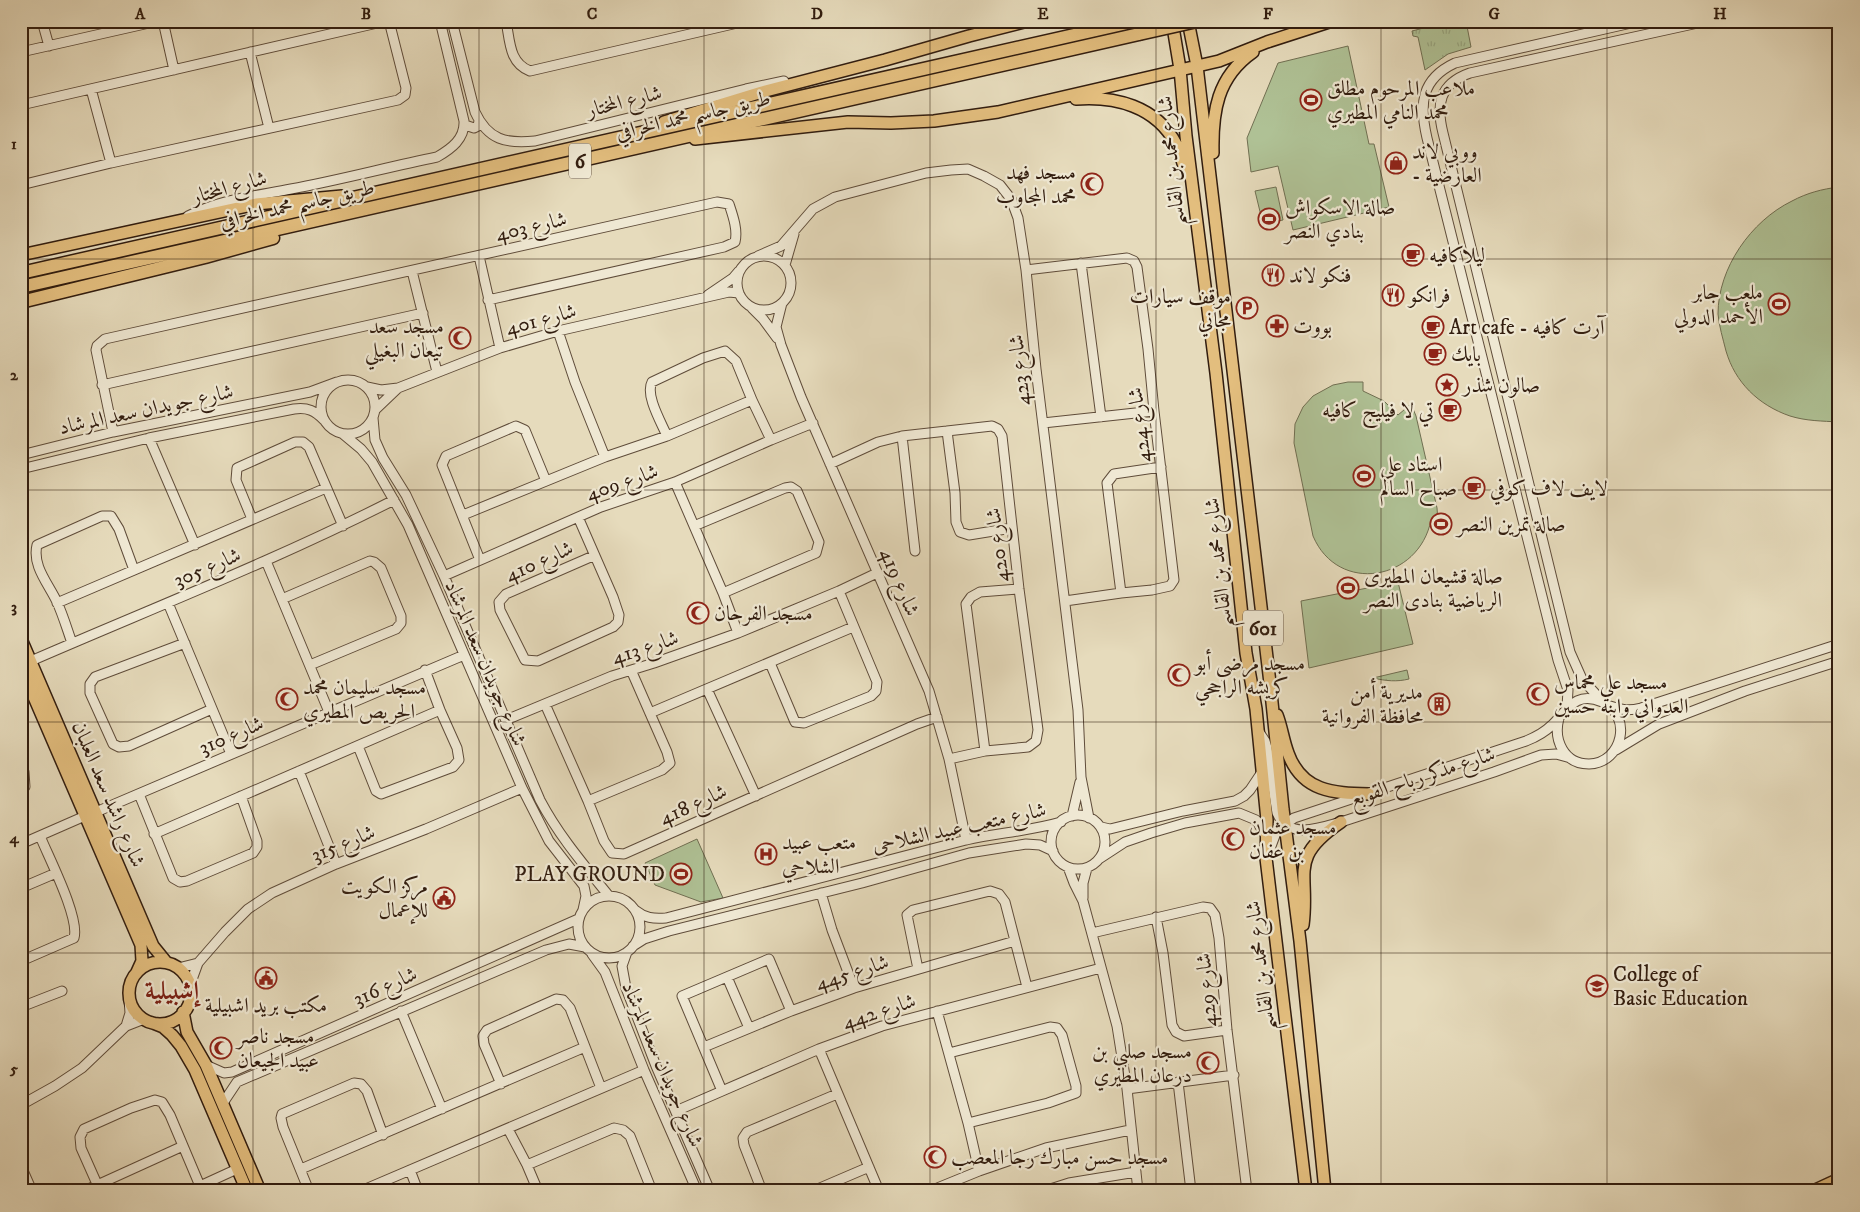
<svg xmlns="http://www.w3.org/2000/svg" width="1860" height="1212" viewBox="0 0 1860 1212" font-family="'IM FELL DW Pica',Amiri,serif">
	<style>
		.grass { fill: url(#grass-tufts); stroke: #706f52 }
		.pitch { fill: #afc195; stroke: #706f52 }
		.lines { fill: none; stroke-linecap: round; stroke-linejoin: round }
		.minor-casing { stroke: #5f4c3a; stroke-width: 11 }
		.major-casing { stroke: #321d0f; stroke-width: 14 }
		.highway-casing { stroke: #321d0f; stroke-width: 15 }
		.minor { stroke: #efe8d3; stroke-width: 9 }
		.major { stroke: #e3be7e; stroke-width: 11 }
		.highway { stroke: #e3be7e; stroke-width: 12 }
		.highway-bridge-casing { stroke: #321d0f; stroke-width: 15; stroke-linecap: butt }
		.highway-bridge { stroke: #e3be7e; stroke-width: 12 }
		.grid { fill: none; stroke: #321d0f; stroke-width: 1; stroke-opacity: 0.55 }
		.labels { text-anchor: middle; stroke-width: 4.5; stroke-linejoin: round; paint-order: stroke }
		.shield { fill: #efe8d3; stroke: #6b5a4a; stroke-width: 1 }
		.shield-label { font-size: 20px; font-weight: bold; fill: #321d0f }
		.poi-label { font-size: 21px; fill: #321d0f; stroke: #efe8d3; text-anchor: start }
		.street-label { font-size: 21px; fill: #321d0f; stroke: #efe8d3 }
		.district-label { font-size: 26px; font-weight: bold; fill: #7a1f14; stroke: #efe8d3 }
		.neatline { fill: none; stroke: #321d0f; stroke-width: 2 }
		.grid-label { font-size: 16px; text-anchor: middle; font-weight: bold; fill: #321d0f }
	</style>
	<defs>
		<pattern id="grass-tufts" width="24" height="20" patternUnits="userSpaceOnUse" patternTransform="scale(1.25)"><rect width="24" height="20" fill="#afc195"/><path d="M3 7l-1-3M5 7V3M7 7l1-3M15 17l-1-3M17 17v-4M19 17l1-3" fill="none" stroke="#97a57f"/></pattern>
	</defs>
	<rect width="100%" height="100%" fill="#e6dbbc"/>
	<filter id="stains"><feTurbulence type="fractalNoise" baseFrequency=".004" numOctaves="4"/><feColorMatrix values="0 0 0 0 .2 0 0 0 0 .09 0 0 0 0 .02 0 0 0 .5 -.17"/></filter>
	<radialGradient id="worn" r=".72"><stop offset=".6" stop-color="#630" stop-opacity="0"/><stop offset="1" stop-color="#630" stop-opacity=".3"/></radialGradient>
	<path class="grass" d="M1451,21H1466L1471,47L1448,54L1425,70L1418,37L1413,36L1412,31Z
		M1407,670L1409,679C1397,682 1386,681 1373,678Z"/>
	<path class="pitch" d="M1348,46L1369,144H1374L1389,207L1293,230L1278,166L1251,172L1247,138L1278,63Z
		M1276,187L1283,220L1263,224L1255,191Z
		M1839,187V422C1822,421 1806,421 1790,416C1758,405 1735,382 1726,351C1723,339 1719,326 1718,314C1718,268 1751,221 1792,201C1807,193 1822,189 1839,187Z
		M1348,382H1363V391L1384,401L1398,415L1411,404L1416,416L1437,508L1438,522L1431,520C1419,581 1338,595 1313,536L1294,443L1295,424L1303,407L1313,396L1333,385Z
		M1398,582L1413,644L1309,668L1301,601Z
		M697,839L723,898L701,902L655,885L645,863Z"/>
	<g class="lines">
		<g class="minor-casing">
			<path id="minor" d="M42,21L49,46
				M163,21L174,70
				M452,21L475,112C488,140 506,144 535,141L746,89L784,81
				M506,21C510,41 509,63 530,71L746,21
				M21,52L158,21
				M250,52L269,128
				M91,89L111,163
				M21,105L386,21
				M465,125L474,128L478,126L479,121
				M21,185L111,163L398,100L405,95L406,88L389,21
				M188,216C222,199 255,196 291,189C340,180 388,167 437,157C451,149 465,139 464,121L440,21
				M479,256L500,348
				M758,256L781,246L813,209L835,197L926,173L951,170L968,169L984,176L1000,185L1011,199L1018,218L1026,270L1036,369L1078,710L1081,777L1089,818
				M737 283a27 27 0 1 1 54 0a27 27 0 1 1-54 0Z
				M1081,263L1101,417
				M785,265L794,234
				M1026,270L1127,258L1134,261L1137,267L1148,349L1154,411L1174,580L1170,586L1152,590L1121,593L1065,601
				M412,271L437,372
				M708,295L733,278L739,271
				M782,303L776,327L781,345L801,397L929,691L949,759L966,840
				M752,308L763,319L777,338
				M558,331L575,382L605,457
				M321 407a27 27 0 1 1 54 0a27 27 0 1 1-54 0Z
				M102,385L423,313
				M367,387L381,390L398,388L500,348L558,331L729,292L739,293
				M376,409L398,388
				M373,418L375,440L383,458L406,495L444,576L540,800C559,836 584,865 609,896
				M1043,423L1154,411
				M947,431L955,493L956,522L960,532L969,535L1012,528
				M113,432L96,350L97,346L105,339L717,202L729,204C733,216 738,230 735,242L724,247L488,300
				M343,434L361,449L372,462L408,525L522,788L549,841L584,886L586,896L583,910
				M667,436C661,422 645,395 652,382L703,358L725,351L736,361L752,400L771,440
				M902,436L915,551
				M149,438L195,545
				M21,455L113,432L310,392L337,382
				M830,464L878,442L902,436L992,426L998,429L1002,436L1019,589L1038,730L1036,741L1028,747L985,751L949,759
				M21,469L149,438L294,409C308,407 315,411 324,420
				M675,482L723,593L738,633
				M463,515L605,457L667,436L752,400
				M578,517L613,597L619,615L618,622L613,627L538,661L525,660L500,610L499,602L506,594L593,556
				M252,519L236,480L237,468L295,442H303L309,447L343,526
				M694,526L785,488L791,487L797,491L819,542L816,553L723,593
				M480,560L442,465L446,456L516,426L525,430L546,481
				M266,561L329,712
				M444,576L601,507L675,482L771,440L813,423
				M1121,593L1107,483L1114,474L1161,467
				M282,599L370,561L374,562L381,568L401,616V623L396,629L310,665
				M57,603L326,488
				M168,603L231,754
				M72,643C67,629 63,615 57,602C48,583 32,566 37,545L102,516H111L119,529L134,570
				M185,643L95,677L90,684V693L113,744L119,747L129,746L212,709
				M31,661C153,608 276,560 394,500
				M770,663L795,722L804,723L871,696L876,691L877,682L839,591
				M707,689L756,796
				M1602,701L1582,679L1570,652L1443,133C1436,105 1439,84 1470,73L1707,21
				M545,704L588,801L604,841L612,853L624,854L917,724L937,717
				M1610,706C1622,710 1629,711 1641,708L1839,644
				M1567,707L1568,690L1558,660L1427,138C1419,104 1421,79 1455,63L1640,21
				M650,713L853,627
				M506,720L612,676L654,663L738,633L839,591L877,573
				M1259,732L1265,741L1267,748L1277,813C1289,840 1320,828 1341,822L1494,772L1541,755L1556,754L1567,757
				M358,746L376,791L381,794L453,767L459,760L457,748L440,710L425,670
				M1616,750L1659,724L1745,691L1839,661
				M985,751L966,604L971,597L980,592L1019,589
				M21,766L24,772L25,787L21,790
				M299,771L336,864
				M139,794L173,878L180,882L187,881L253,853L257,847V841L241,796
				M588,801L662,770L670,763L667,752L631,670
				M96,812L464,655
				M1051 842a27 27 0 1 1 54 0a27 27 0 1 1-54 0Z
				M1072,816L1080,782
				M1101,827L1110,829L1183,811L1235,801L1244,796L1250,790L1262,772
				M154,834L440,710
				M21,844L85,816
				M1267,857L1277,830L1294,818L1526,741C1536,737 1545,732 1552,725C1567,711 1575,690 1602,702C1633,715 1623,763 1589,764C1564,764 1553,740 1559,718
				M1099,859L1125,842L1151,833L1185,823L1239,813L1256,820L1266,836
				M1068,867L1074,883L1083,901L1117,1026L1127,1089L1138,1191
				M21,888L56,873
				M821,893L832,930L854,988
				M578 927a31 31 0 1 1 62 0a31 31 0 1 1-62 0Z
				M1083,898V883L1087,868
				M635,910C645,918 653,919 666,918L966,840C997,833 1030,831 1061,822
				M1156,917L1163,953L1172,1025L1176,1032L1184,1036L1227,1030
				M1092,933L1203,907L1210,908L1215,915L1219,938L1227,1030L1247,1191
				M633,946L644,939L669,931L862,883L969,853L1026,844L1040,845L1053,851
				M627,952L622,966L626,988L656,1066L710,1191
				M592,954L605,972L644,1070L697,1191
				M21,961L74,938C80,918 49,858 40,836
				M178,968L198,963
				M918,969L907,915L913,910L990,891L999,894L1005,902L1027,987
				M727,977L749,1028
				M190,985L198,963L225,932L248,909L272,893L336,864L426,829L522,788
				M21,1007L62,991
				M401,1011L442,1109
				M937,1011L968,1123L979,1171
				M126,1026L130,1013L129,1000
				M704,1047L791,1011L854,988L1015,941
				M819,1049L879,1191
				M949,1053L1050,1027L1057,1028L1062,1035L1076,1086V1093L1048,1103L968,1123
				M206,1065L224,1073L232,1072L578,919
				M1178,1082L1191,1191
				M501,1084L484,1044L483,1036L487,1030L556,999L563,1000L570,1008L601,1088
				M1127,1089L1234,1075
				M722,1091L682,996L769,959L791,1011
				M223,1103L237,1082L546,950L569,944L585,947
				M21,1105L55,1086L82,1068L126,1026L144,1019
				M676,1111L819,1049L882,1026L1101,968
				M508,1129L527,1165L538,1191
				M527,1165L614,1128L623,1130L630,1136L652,1191
				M21,1166L32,1191
				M301,1169L585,1047
				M410,1170L418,1191
				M97,1184L81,1148L80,1137L84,1129L131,1108L155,1100L162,1102L170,1115L200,1186
				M84,1191L183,1146
				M189,1191L237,1169
				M309,1191L283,1127L281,1118L282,1114L354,1083L361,1084L367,1091L383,1135
				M361,1191L644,1070
				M762,1191L744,1145L743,1138L747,1132L837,1094
				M813,1191L869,1167
				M930,1191L979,1171L1046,1148L1130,1130
				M1044,1191L1069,1183L1136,1172"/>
		</g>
		<g class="major-casing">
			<path id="major" d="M1172,21L1180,69L1186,136L1216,373L1246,653L1256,709L1267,820L1266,858L1306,1191
				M1188,21L1197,66L1270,683L1283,809L1300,941L1325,1191
				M1076,99C1115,96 1156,106 1176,144C1180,152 1182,161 1185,169
				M664,122L762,92L885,60L969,36L1028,21
				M695,139L848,122L891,123L934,121L998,112L1219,61L1267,42L1332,21
				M1213,153C1212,112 1217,77 1253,52
				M21,255L256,204L342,196
				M21,639L153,946L166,962
				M21,667L141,945L142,961L137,972
				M1277,715C1282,728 1283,740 1288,753C1302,792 1333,793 1369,794
				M1303,925C1310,872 1287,859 1341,822
				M129 993a31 31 0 1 1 62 0a31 31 0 1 1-62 0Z
				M183,1012L187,1032L206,1065L260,1191
				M153,1023L163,1027L172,1035L181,1046L195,1070L247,1191
				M1813,1191L1839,1179"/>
		</g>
		<g class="highway-casing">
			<path id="highway" d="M21,273L1136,21
				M21,287L1139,34
				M21,302L205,257L273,238"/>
		</g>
		<use href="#minor" class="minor"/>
		<use href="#major" class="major"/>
		<use href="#highway" class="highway"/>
		<g class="highway-bridge-casing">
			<path id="highway-bridge" d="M1139,34L1197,21"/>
		</g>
		<use href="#highway-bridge" class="highway-bridge"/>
	</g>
	<path class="grid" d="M253,21V1191M479,21V1191M704,21V1191M930,21V1191M1156,21V1191M1381,21V1191M1607,21V1191M21,259H1839M21,490H1839M21,722H1839M21,953H1839"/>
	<defs>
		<g id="stadium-ring" transform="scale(1.125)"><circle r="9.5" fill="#efe8d3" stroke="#8f2418" stroke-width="1.5"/><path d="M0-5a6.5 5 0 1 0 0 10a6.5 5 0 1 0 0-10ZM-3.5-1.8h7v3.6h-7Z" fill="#8f2418"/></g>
		<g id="shop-ring" transform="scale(1.125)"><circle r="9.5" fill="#efe8d3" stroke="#8f2418" stroke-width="1.5"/><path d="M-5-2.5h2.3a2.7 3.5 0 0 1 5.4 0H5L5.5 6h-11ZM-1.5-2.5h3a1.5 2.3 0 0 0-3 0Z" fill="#8f2418"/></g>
		<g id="mosque-ring" transform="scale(1.125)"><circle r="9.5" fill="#efe8d3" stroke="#8f2418" stroke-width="1.5"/><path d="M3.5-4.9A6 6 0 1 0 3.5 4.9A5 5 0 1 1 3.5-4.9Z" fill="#8f2418"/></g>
		<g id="cafe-ring" transform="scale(1.125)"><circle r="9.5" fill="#efe8d3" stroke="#8f2418" stroke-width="1.5"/><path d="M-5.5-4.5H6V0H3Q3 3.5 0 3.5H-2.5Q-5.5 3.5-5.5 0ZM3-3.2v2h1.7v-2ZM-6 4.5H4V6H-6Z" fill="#8f2418"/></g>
		<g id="restaurant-ring" transform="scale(1.125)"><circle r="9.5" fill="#efe8d3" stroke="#8f2418" stroke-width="1.5"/><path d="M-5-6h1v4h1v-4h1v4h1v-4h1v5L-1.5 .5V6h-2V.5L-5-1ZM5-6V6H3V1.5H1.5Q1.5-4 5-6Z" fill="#8f2418"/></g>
		<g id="parking-ring" transform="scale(1.125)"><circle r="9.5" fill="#efe8d3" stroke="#8f2418" stroke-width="1.5"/><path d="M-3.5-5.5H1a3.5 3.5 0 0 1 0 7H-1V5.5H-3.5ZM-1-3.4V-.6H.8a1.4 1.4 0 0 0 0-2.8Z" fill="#8f2418"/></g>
		<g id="pharmacy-ring" transform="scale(1.125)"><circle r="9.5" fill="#efe8d3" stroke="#8f2418" stroke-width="1.5"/><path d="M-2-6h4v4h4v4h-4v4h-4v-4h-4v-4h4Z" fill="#8f2418"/></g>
		<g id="sight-ring" transform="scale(1.125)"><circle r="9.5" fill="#efe8d3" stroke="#8f2418" stroke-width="1.5"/><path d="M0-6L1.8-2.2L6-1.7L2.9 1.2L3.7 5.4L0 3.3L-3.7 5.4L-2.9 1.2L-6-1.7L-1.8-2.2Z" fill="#8f2418"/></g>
		<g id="building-ring" transform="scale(1.125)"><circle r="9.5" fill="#efe8d3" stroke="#8f2418" stroke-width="1.5"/><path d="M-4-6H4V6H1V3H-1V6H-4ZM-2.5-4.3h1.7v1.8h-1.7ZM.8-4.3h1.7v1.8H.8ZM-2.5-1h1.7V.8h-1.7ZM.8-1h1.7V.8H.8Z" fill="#8f2418"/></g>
		<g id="hospital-ring" transform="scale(1.125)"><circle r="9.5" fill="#efe8d3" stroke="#8f2418" stroke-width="1.5"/><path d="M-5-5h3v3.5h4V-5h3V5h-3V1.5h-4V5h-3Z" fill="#8f2418"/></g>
		<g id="civic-ring" transform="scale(1.125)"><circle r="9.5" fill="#efe8d3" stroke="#8f2418" stroke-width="1.5"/><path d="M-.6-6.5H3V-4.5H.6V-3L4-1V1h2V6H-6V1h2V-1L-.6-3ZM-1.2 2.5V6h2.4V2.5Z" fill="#8f2418"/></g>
		<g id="school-ring" transform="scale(1.125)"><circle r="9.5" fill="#efe8d3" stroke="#8f2418" stroke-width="1.5"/><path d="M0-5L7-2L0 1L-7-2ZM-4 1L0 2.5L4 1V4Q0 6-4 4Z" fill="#8f2418"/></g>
	</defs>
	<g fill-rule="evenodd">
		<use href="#stadium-ring" x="1311" y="100"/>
		<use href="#shop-ring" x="1396" y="163"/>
		<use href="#mosque-ring" x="1092" y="184"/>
		<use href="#stadium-ring" x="1269" y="219"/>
		<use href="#cafe-ring" x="1413" y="255"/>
		<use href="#restaurant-ring" x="1273" y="275"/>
		<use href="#restaurant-ring" x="1393" y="295"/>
		<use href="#stadium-ring" x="1779" y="304"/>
		<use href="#parking-ring" x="1247" y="308"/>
		<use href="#pharmacy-ring" x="1277" y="326"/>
		<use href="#cafe-ring" x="1433" y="327"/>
		<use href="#mosque-ring" x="460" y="338"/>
		<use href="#cafe-ring" x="1435" y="354"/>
		<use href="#sight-ring" x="1447" y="385"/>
		<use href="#cafe-ring" x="1450" y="410"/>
		<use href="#stadium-ring" x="1364" y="476"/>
		<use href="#cafe-ring" x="1474" y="488"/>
		<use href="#stadium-ring" x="1441" y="524"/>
		<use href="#stadium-ring" x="1348" y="588"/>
		<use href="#mosque-ring" x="698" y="613"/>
		<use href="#mosque-ring" x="1179" y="675"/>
		<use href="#mosque-ring" x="1538" y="694"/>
		<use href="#mosque-ring" x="287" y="699"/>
		<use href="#building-ring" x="1439" y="704"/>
		<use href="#mosque-ring" x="1233" y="839"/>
		<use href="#hospital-ring" x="766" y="854"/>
		<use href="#stadium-ring" x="681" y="874"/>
		<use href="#civic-ring" x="444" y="898"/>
		<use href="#civic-ring" x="266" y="978"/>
		<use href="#school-ring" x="1597" y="986"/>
		<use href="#mosque-ring" x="221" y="1048"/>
		<use href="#mosque-ring" x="1208" y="1063"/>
		<use href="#mosque-ring" x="935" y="1157"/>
	</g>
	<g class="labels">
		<g class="shield">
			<rect x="569" y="143.5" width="22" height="35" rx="4"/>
			<rect x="1243" y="610.5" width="40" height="35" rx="4"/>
		</g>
		<g class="shield-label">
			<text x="580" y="168">6</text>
			<text x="1263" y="635">601</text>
		</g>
		<g class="poi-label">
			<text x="1327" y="95">ملاعب المرحوم مطلق<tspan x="1327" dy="24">محمد النامي المطيري</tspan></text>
			<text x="1412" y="158">ووبي لاند<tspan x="1412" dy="24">- العارضية</tspan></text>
			<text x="1076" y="179" text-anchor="end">مسجد فهد<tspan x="1076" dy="24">محمد المجاوب</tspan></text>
			<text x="1285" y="214">صالة الاسكواش<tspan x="1285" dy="24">بنادي النصر</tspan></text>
			<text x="1429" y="262">ليلاكافيه</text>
			<text x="1289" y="282">فنكو لاند</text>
			<text x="1763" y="299" text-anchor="end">ملعب جابر<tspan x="1763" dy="24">الأحمد الدولي</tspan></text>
			<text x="1409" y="302">فرانكو</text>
			<text x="1231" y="303" text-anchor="end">موقف سيارات<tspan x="1231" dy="24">مجاني</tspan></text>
			<text x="444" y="333" text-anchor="end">مسجد سعد<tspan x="444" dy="24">تيعان البغيلي</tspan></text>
			<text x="1293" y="333">بووت</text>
			<text x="1449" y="334">Art cafe - آرت كافيه</text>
			<text x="1451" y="361">بايك</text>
			<text x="1463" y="392">صالون شذر</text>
			<text x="1434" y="417" text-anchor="end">تي لا فيليج كافيه</text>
			<text x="1380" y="471">استاد علي<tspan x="1380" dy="24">صباح السالم</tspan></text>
			<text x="1490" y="495">لايف لاف كوفي</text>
			<text x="1457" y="531">صالة تمرين النصر</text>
			<text x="1364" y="583">صالة قشيعان المطيرى<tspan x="1364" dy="24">الرياضية بنادى النصر</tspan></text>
			<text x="714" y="620">مسجد الفرحان</text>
			<text x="1195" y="670">مسجد مرضي أبو<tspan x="1195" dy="24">كريشه الراجحي</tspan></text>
			<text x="1554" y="689">مسجد علي محماس<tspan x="1554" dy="24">العدواني وابنه حسين</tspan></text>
			<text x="303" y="694">مسجد سليمان محمد<tspan x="303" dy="24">الحريص المطيري</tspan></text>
			<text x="1423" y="699" text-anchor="end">مديرية أمن<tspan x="1423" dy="24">محافظة الفروانية</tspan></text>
			<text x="1249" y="834">مسجد عثمان<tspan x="1249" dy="24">بن عفان</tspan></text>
			<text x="782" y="849">متعب عبيد<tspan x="782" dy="24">الشلاحي</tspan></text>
			<text x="665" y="881" text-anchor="end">PLAY GROUND</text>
			<text x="428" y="893" text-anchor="end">مركز الكويت<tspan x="428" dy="24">للإعمال</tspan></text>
			<text x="1613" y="981">College of<tspan x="1613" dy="24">Basic Education</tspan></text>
			<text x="266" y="1012" text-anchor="middle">مكتب بريد اشبيلية</text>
			<text x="237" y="1043">مسجد ناصر<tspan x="237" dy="24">عبيد الجيعان</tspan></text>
			<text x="1192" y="1058" text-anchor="end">مسجد صلبي بن<tspan x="1192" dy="24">درعان المطيري</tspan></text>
			<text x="951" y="1164">مسجد حسن مبارك رجا المعصب</text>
		</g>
		<g class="street-label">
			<text transform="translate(624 101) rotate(-14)" y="7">شارع المختار</text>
			<text transform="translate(693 115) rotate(-13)" y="7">طريق جاسم محمد الخرافي</text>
			<text transform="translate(1171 161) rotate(-96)" y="7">شارع محمد بن القاسم</text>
			<text transform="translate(229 187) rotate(-15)" y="7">شارع المختار</text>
			<text transform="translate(297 204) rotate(-13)" y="7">طريق جاسم محمد الخرافي</text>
			<text transform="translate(531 226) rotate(-13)" y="7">شارع 403</text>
			<text transform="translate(541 319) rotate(-15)" y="7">شارع 401</text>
			<text transform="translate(1019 370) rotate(-96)" y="7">شارع 423</text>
			<text transform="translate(146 409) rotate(-12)" y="7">شارع جويدان سعد المرشاد</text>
			<text transform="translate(1139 425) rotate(-97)" y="7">شارع 424</text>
			<text transform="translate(622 482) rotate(-19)" y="7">شارع 409</text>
			<text transform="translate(997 545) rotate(-97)" y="7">شارع 420</text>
			<text transform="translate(539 561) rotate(-24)" y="7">شارع 410</text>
			<text transform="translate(1218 563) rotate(-96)" y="7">شارع محمد بن القاسم</text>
			<text transform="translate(207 567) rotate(-23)" y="7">شارع 305</text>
			<text transform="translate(900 582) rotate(67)" y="7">شارع 419</text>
			<text transform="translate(645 647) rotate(-18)" y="7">شارع 413</text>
			<text transform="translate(486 663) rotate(67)" y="7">شارع جويدان سعد المرشاد</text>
			<text transform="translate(231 735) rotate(-23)" y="7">شارع 310</text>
			<text transform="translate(1422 776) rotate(-18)" y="7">شارع مذكر رباح القوبع</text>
			<text transform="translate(109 794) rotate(67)" y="7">شارع راشد سعد العلبان</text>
			<text transform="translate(693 804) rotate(-24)" y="7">شارع 418</text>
			<text transform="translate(959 827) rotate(-12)" y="7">شارع متعب عبيد الشلاحى</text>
			<text transform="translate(343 843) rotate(-22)" y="7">شارع 315</text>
			<text transform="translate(1260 966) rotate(-97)" y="7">شارع محمد بن القاسم</text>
			<text transform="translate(852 972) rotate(-18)" y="7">شارع 445</text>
			<text transform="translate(385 986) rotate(-24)" y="7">شارع 316</text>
			<text transform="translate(1206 990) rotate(-95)" y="7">شارع 429</text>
			<text transform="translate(879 1011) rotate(-18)" y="7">شارع 442</text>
			<text transform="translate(663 1064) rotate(67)" y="7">شارع جويدان سعد المرشاد</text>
		</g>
		<g class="district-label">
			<text x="172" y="999">إشبيلية</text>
		</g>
	</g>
	<rect width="1860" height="1212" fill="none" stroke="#e6dbbc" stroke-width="55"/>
	<rect x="28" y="28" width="1804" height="1156" class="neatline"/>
	<g class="grid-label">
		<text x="140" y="19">A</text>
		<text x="366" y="19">B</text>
		<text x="592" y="19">C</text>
		<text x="817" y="19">D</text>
		<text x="1043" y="19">E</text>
		<text x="1268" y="19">F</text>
		<text x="1494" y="19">G</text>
		<text x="1720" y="19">H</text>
		<text x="14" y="149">1</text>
		<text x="14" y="380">2</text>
		<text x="14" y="612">3</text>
		<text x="14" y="843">4</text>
		<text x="14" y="1074">5</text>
	</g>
	<rect width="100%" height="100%" filter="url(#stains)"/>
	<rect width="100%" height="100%" fill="url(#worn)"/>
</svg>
